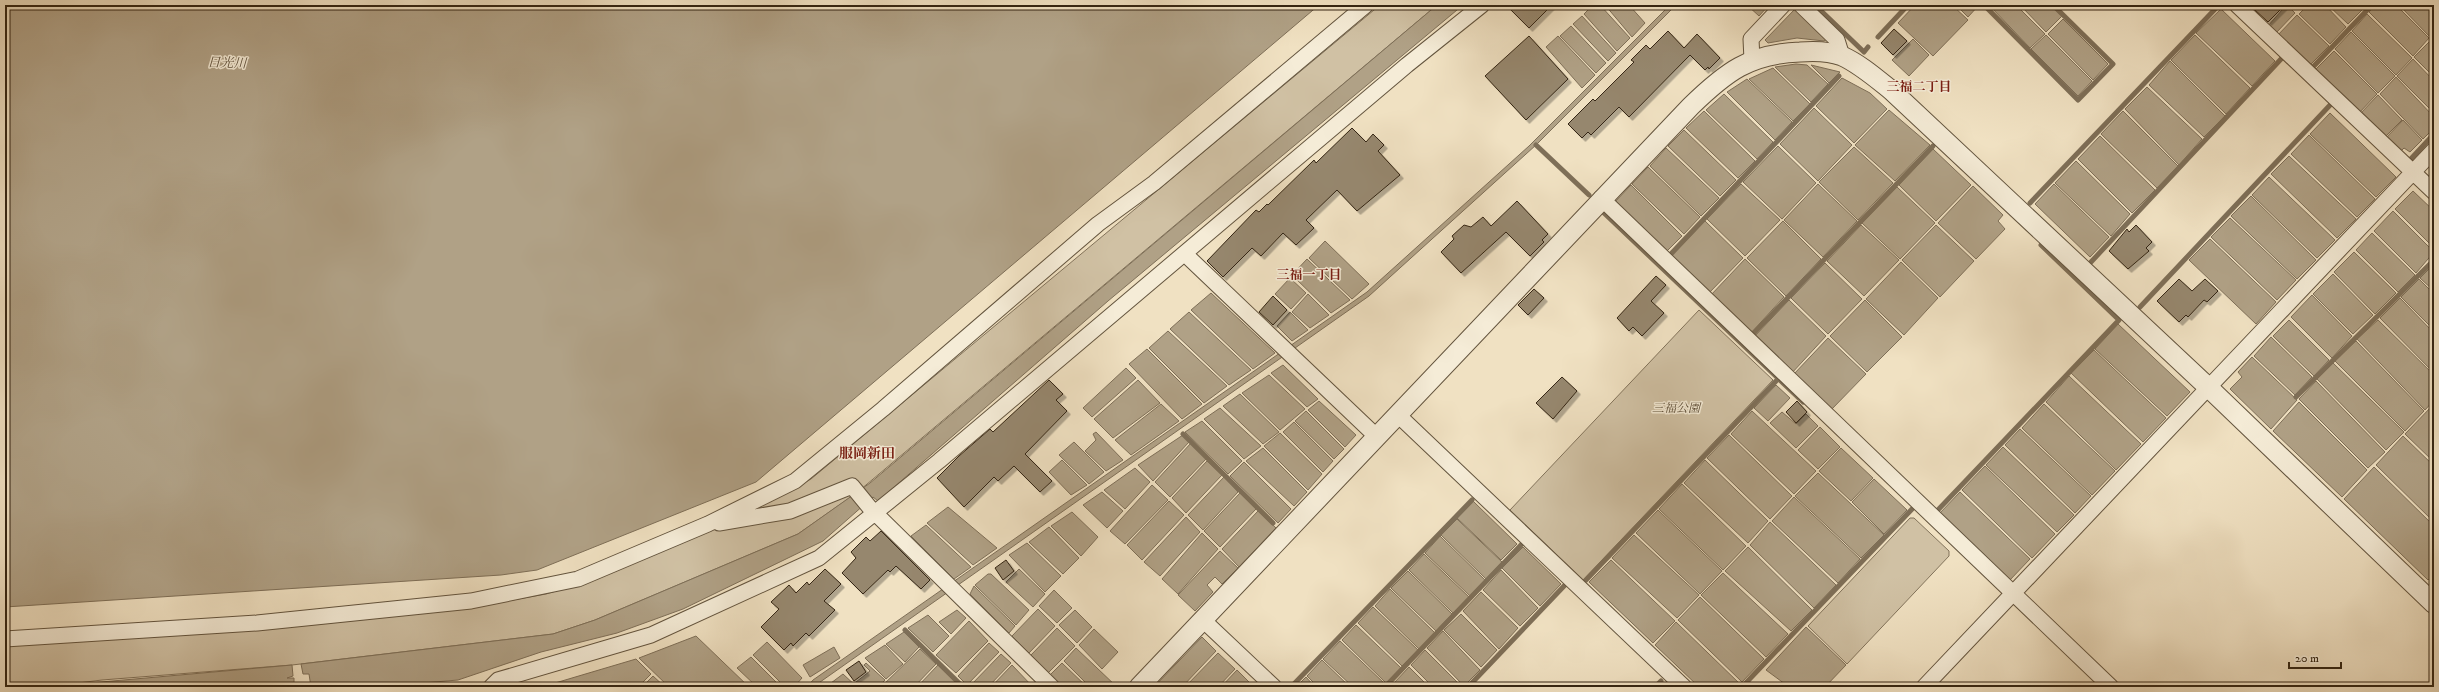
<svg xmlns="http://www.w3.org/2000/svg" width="2439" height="692" viewBox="0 0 2439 692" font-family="'IM FELL DW Pica','Noto Serif JP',serif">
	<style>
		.green { fill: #d0c1a4; stroke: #82735b }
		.water { fill: #b0a186; stroke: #7e6f58 }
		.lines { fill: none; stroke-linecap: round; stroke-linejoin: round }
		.stream { stroke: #7e6f58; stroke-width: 5 }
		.building { fill: #96876e; stroke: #342512; filter: url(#shadow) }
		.minor-casing { stroke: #63543e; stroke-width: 17 }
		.tertiary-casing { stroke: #63543e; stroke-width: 21 }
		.minor { stroke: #f5ecd7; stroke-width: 15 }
		.tertiary { stroke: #f5ecd7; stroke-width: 19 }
		.labels { text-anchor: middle; stroke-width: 3; stroke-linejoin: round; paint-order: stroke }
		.park-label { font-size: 12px; font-style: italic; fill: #5b4c36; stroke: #f5ecd7 }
		.water-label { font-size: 13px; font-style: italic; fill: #5f503b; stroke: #f5ecd7 }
		.neighbourhood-label { font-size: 13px; font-weight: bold; fill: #7a1f14; stroke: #f5ecd7 }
		.quarter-label { font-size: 14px; font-weight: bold; fill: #7a1f14; stroke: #f5ecd7 }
	</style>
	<defs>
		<filter id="shadow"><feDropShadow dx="3.5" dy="3.5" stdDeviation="0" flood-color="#0004"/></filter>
	</defs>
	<rect width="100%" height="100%" fill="#f0e1c2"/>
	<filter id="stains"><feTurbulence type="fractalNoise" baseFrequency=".005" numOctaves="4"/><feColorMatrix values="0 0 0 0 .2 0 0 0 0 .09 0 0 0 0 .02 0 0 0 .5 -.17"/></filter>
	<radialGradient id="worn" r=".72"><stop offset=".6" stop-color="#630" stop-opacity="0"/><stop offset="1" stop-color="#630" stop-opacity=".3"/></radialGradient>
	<path class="green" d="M1380,5H1437L860,490L789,509L736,519L811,479Z
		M1699,310L1773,380L1583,580L1510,510Z
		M849,489L855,494L798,534L595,620L553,634L292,665L102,680L54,686L5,687V646L507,601L546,594L583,583L715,528Z
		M1910,518H1914L1949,551V556L1847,664L1808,626Z"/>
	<path class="water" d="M5,5H1319L756,482L537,570L501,575L5,607Z
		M1437,5H1463L1108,301L878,501L873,497L823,541L683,609L617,633L541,652L458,680L376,687H311L309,674H303L301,664L553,634L595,620L798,534L870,483Z
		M1593,5H1600L1630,38L1617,51L1584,14Z
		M1605,5H1629L1645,23L1632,37Z
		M1670,5H1676L1536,145L1369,296L813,687H807L813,680L1367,292L1529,146Z
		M1747,5H1769L1759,16Z
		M1915,5H1952L1968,20L1933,56L1898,23Z
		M1956,5H1979L1968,17Z
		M1989,5H2016L2045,34L2030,48Z
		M2020,5H2050L2062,16L2046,32Z
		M2277,5H2287L2295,13L2275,34L2267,27L2282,10Z
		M2308,5H2325L2346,27L2330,44L2299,14Z
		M2328,5H2361L2364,8L2348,24Z
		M2376,5H2396L2429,38L2413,56L2369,12Z
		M2399,5H2429L2434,10V34L2430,37Z
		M1795,9L1827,39L1824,41L1797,38L1768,43L1765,40Z
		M2221,9L2275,61L2252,86L2196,33Z
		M2367,14L2412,58L2396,75L2352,31Z
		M2297,15L2329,46L2308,67L2277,36Z
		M1582,16L1616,53L1608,61L1573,24Z
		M2063,19L2108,64L2093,80L2048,34Z
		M1571,26L1606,63L1596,73L1560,36Z
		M2351,32L2395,76L2378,93L2335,49Z
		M2046,35L2092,81L2078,96L2031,49Z
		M2195,35L2250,88L2226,114L2171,60Z
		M1558,36L1595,75L1582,88L1546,47Z
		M1913,39L1929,55L1909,76L1892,60Z
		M2431,40L2434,43V77L2414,57Z
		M2334,51L2377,94L2358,114L2313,72Z
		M2413,59L2434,81V113L2397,76Z
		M2170,61L2225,116L2204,137L2149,85Z
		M1796,64L1807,65L1828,84L1811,102L1775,67Z
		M1811,65L1840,72L1829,83Z
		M1773,68L1810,104L1793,121L1749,79Z
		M2396,77L2434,117V128L2423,139L2380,94Z
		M1842,78L1870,93L1887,109L1854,143L1816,106Z
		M1747,79L1792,122L1775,140L1727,92Z
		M2147,87L2202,139L2179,165L2125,109Z
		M1724,94L1773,142L1757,159L1706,110Z
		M2378,95L2402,120L2384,138L2359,115Z
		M1814,108L1852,145L1818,181L1780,144Z
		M1889,110L1930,145L1895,181L1855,145Z
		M1704,111L1755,161L1738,178L1686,128Z
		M2123,111L2178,166L2157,188L2101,134Z
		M2330,113L2396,177L2376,197L2310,134Z
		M2403,120L2422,140L2410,152L2404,148L2399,153L2385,139Z
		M1684,130L1736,180L1720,196L1668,146Z
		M2309,135L2375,199L2357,217L2291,154Z
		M2100,136L2155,190L2132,213L2078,159Z
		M1778,146L1816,183L1782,219L1743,182Z
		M1854,147L1893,183L1858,220L1819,182Z
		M1666,148L1719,198L1701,216L1650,166Z
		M1933,149L1971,185L1936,221L1899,185Z
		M2289,156L2356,219L2337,238L2271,174Z
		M2076,161L2130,214L2111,236L2055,183Z
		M1648,167L1700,217L1684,234L1632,184Z
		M2269,177L2335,240L2317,258L2252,195Z
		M1741,184L1780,220L1745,256L1707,219Z
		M1818,184L1857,221L1823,257L1784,220Z
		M2054,184L2109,237L2090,257L2035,204Z
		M1631,185L1682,236L1665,253L1614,203Z
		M1973,186L2003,215L1998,221L2005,229L1976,259L1938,223Z
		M1897,187L1935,223L1900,259L1862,223Z
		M2413,191L2434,211V248L2395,209Z
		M2251,196L2316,260L2297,279L2231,216Z
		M2393,211L2434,252L2416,273L2374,231Z
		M2230,218L2296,280L2277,300L2211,237Z
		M1705,221L1743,258L1708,294L1670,257Z
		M1783,221L1821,259L1786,296L1747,258Z
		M1861,225L1899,260L1864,296L1827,261Z
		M1936,225L1974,261L1940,297L1902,260Z
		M2372,233L2415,275L2398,292L2356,250Z
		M2210,239L2276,302L2256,324L2189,260Z
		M1325,241L1369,284L1352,299L1309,258Z
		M2354,252L2396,293L2375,314L2334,272Z
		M1307,259L1350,300L1331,313L1292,275Z
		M1745,259L1784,297L1750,334L1710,296Z
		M1901,262L1938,298L1904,335L1866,299Z
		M1825,263L1862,299L1828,334L1791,298Z
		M2434,264V291L2420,278Z
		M2333,274L2373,315L2353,334L2313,294Z
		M1290,278L1306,293L1291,309L1275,294Z
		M2419,279L2434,294V330L2401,297Z
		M1211,293L1275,353L1253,369L1191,310Z
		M1308,294L1329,315L1310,328L1292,312Z
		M2312,295L2352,336L2332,358L2291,317Z
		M2400,298L2434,333V373L2380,318Z
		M1789,300L1826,336L1791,374L1753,338Z
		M1865,300L1902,337L1867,372L1830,336Z
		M1189,312L1251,370L1229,385L1170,329Z
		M1290,312L1308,330L1292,341L1277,326Z
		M2289,320L2329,360L2314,376L2273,336Z
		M2378,320L2434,375V400L2425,410L2357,339Z
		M2118,324L2190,392L2167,416L2095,349Z
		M1168,331L1227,386L1204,403L1149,348Z
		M2271,337L2312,377L2295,395L2254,356Z
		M1828,338L1866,374L1830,411L1793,375Z
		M2356,341L2424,411L2405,431L2335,361Z
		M1147,349L1202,404L1182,419L1129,364Z
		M2094,350L2166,418L2143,442L2071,373Z
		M2252,357L2297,400L2271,429L2230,389L2242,377L2238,372Z
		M2333,363L2404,432L2386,450L2317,379Z
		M1283,365L1318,399L1307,407L1271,373Z
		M1126,368L1136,378L1092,417L1083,408Z
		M1269,375L1305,409L1280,430L1242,393Z
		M2069,376L2141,444L2116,470L2046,402Z
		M1138,380L1160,403L1113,438L1094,419Z
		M2316,381L2385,452L2368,468L2299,399Z
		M1776,385L1790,398L1768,421L1754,408Z
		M1240,394L1279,432L1263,444L1223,406Z
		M1319,401L1356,435L1345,447L1308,410Z
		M2299,402L2367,470L2342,497L2273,431Z
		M1161,404L1179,421L1131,455L1115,440Z
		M2044,404L2115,471L2092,495L2022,428Z
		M2434,404V462L2405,434Z
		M1220,408L1261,446L1244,459L1204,419Z
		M1306,411L1344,449L1334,459L1295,421Z
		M1752,411L1816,471L1794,494L1731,434Z
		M1782,412L1796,424L1806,414L1818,426L1796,448L1770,423Z
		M1202,421L1242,461L1228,474L1185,432Z
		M1294,422L1333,461L1323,472L1283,432Z
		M1820,427L1840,447L1818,469L1798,450Z
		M2020,429L2091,496L2075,513L2005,445Z
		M1096,432L1123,460L1106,471L1085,451L1096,440L1093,434Z
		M1280,433L1322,474L1308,490L1264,446Z
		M1183,435L1189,442L1153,481L1138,465Z
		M1729,435L1792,496L1770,519L1707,458Z
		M2403,436L2434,466V522L2376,465Z
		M1074,442L1104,472L1089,484L1059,455Z
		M1191,443L1206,459L1170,497L1155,482Z
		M2003,447L2074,515L2057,532L1986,465Z
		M1263,448L1307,492L1294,506L1246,461Z
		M1841,448L1873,478L1851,501L1819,471Z
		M1062,460L1087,485L1071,495L1049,472Z
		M1705,460L1768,521L1748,543L1684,483Z
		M1207,461L1222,475L1186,513L1172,498Z
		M1244,462L1291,509L1278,523L1230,476Z
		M1985,466L2055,534L2032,558L1962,490Z
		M2374,467L2434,526V574L2428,580L2344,499Z
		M1135,468L1150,482L1125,509L1104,490Z
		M1818,473L1884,535L1861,558L1795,496Z
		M1224,477L1238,492L1203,530L1188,515Z
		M1874,479L1907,510L1884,534L1852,502Z
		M1682,484L1746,546L1723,570L1659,509Z
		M1152,485L1168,500L1125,544L1110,531Z
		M1102,492L1123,511L1107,528L1083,505Z
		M1960,492L2030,559L2009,581L1939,514Z
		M1240,493L1256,509L1220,547L1204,531Z
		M1794,497L1860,559L1838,583L1772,521Z
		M1169,501L1184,515L1142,560L1127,545Z
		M1473,501L1517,544L1501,560L1457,518Z
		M948,507L997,548L973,565L927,523Z
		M1658,510L1722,571L1700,594L1636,533Z
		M1258,511L1276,528L1239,567L1222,549Z
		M1072,512L1098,537L1081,556L1051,526Z
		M1186,517L1200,532L1160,576L1144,562Z
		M1457,519L1502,562L1486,579L1441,535Z
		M1770,522L1836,585L1814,608L1750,545Z
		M926,525L971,567L954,579L911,536Z
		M1049,527L1079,558L1063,574L1029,542Z
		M1202,533L1218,549L1178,594L1162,579Z
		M1634,535L1699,595L1677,618L1612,558Z
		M1440,536L1485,580L1470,596L1425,553Z
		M1027,543L1061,576L1045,592L1009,555Z
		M1523,547L1561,584L1540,606L1502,568Z
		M1748,547L1812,610L1791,631L1725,571Z
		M1220,551L1238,568L1222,584L1215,577L1207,585L1213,592L1195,611L1178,595Z
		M1424,554L1469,597L1453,613L1409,570Z
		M1611,560L1675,621L1653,643L1589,582Z
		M1019,569L1045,594L1033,607L1006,582Z
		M1501,570L1538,608L1520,626L1483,590Z
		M1408,571L1452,614L1436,631L1391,588Z
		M1723,573L1788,634L1766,657L1701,595Z
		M988,574H991L1029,610L1016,625L975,585Z
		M974,586L1015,626L1009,633L970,594Z
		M1390,589L1435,633L1419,649L1375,606Z
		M1054,590L1072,608L1057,623L1039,606Z
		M1481,592L1518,628L1499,649L1463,611Z
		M1700,597L1764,659L1742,682L1678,620Z
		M1373,607L1418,650L1402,666L1358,623Z
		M1038,609L1055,626L1029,653L1012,636Z
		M957,610L966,618L951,634L939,622Z
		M1075,610L1092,627L1077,643L1059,625Z
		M1461,614L1497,650L1481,667L1444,630Z
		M928,615L949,636L933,652L908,628Z
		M969,621L988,641L956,673L936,655Z
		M1676,622L1740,684L1737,687H1699L1655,645Z
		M1356,625L1401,668L1386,683L1342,640Z
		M1806,627L1846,665L1825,687H1789L1766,670Z
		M1057,628L1075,646L1048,673L1031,655Z
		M1094,629L1118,652L1102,669L1079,645Z
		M1443,631L1480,670L1464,686L1427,648Z
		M904,632L919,647L905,662L886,644Z
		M696,636L749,687H669L639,658Z
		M1202,637L1216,651L1182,687H1154Z
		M1340,641L1385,684L1382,687H1353L1323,659Z
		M767,642L802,678L794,687H785L753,655Z
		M989,643L999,652L967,685L958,676Z
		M885,645L903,664L886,679L865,658Z
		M834,647L840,658L810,677L803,665Z
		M1076,648L1117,687H1090L1064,661Z
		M920,649L936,664L914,687H881Z
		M1425,650L1462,687H1433L1411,665Z
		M1218,653L1235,669L1218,687H1185Z
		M1001,654L1011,663L988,687H969Z
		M751,657L781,687H757L737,668Z
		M636,659L651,674L638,687L545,686Z
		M1322,660L1350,687H1318L1307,676Z
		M866,663L885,680L878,687H862L856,682L870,671L864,665Z
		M1062,663L1087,687H1062L1050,675Z
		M292,665L293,676L287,678H294V684L288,685L295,687H45Z
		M938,665L955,682L951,687H917Z
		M1012,665L1033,687H991Z
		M1409,667L1429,687H1396L1393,684Z
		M1237,670L1251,684L1248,687H1221Z
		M843,674L857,687L827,686Z
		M653,676L665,687H642Z
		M1306,677L1315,687H1296Z"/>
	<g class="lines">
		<path class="stream" d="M1815,5L1864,52L1868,47
			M1984,5L2078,100L2113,64L2053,5
			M1878,37L1908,5
			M2311,69L2372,5
			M1536,145L1589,195
			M2408,162L2434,134
			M2030,203L2219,5
			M1604,213L1803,402
			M1669,256L1839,76
			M2091,262L2282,58
			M2140,307L2332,103
			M1752,335L1933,146
			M2296,397L2434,260
			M1183,434L1273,523
			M1936,512L2119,320L2041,245
			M1586,580L1778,379
			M905,630L963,687
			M1037,687L1038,685
			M1291,687L1472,500
			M1385,687L1521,545
			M1468,687L1565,585
			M1655,687L1661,681
			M1742,687L1914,507"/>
	</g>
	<path class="building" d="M1506,5H1552L1529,28Z
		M2259,5H2285L2268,22L2255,10Z
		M1894,29L1907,41L1893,55L1881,43Z
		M1668,31L1684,48L1697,34L1720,58L1709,69L1708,67L1705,70L1690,55L1629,117L1619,107L1591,135L1588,132L1582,138L1568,124L1593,99L1595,101L1634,62L1631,60L1646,45L1650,49Z
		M1529,36L1568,79L1526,120L1485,76Z
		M1352,128L1366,142L1373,134L1384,145L1378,151L1400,175L1357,211L1337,190L1306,220L1314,228L1296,245L1283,233L1261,256L1252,248L1223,277L1207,261L1256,210L1259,212L1267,204L1268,205L1314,160L1316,163Z
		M1517,201L1548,234L1542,240L1544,242L1530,256L1506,232L1461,273L1441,252L1454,239L1452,236L1464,225L1471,227L1483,217L1491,226Z
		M2136,225L2152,242L2146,248L2149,251L2128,269L2109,251L2127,229L2129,232Z
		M1656,276L1666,285L1651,301L1664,313L1642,336L1633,327L1629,331L1617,318Z
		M2179,279L2192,291L2205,279L2218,291L2207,302L2204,300L2188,317L2186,315L2179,322L2157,301Z
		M1534,289L1544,298L1528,315L1518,305Z
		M1273,296L1287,310L1273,325L1259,312Z
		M1562,377L1577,391L1553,419L1536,403Z
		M1049,380L1063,394L1056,400L1067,411L1025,454L1052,481L1040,492L1014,466L998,481L994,477L964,507L937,478L959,456L990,429L993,432Z
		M1797,401L1807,412L1796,423L1786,412Z
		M881,531L930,580L921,589L896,566L890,572L888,570L863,594L842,573L856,558L851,552L866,537L870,541Z
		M1006,560L1014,571L1003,580L995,568Z
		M825,569L841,584L824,601L835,610L809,636L806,633L793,646L791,643L784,650L761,627L779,609L771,602L789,585L796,593L807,582L809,585Z
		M859,661L866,672L854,681L846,670Z"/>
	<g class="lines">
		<g class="minor-casing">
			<path id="minor" d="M1801,5L1837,40L1842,56
				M2237,5L2434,192
				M1752,60L1751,39L1783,5
				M1601,198L2111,687
				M1185,254L1376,436
				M1397,414L1684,687
				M719,523L790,511L852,486L870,508L1052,687
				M1203,620L1274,687
				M5,639L257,623L471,601L578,579L708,524L795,481L883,409L1098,224L1154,183L1366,5
				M491,687L498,680L651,635L819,558L939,461L1407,65L1482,5
				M1924,687L2434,150"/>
		</g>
		<g class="tertiary-casing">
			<path id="tertiary" d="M1139,687L1691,106C1726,72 1749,54 1800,52C1813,51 1829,51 1842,56C1860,64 1877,79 1892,91L2209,388L2434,604"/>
		</g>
		<use href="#minor" class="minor"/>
		<use href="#tertiary" class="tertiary"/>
	</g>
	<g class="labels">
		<g class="park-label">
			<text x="1676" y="412">三福公園</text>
		</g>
		<g class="water-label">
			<text transform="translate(227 62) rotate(2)" y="5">日光川</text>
		</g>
		<g class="neighbourhood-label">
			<text x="1919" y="91">三福二丁目</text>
			<text x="1309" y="279">三福一丁目</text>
		</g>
		<g class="quarter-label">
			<text x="867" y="458">服岡新田</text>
		</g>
	</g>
	<rect width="2439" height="692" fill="none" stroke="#f0e1c2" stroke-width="20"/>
	<rect x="6" y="6" width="2427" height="680" fill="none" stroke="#342512" stroke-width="2"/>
	<rect x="10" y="10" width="2419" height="672" fill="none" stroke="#342512"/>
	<path d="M2289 662v6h52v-6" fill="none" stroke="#342512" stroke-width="2"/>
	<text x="2295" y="662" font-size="12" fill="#342512" stroke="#f5ecd7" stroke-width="3" paint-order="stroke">20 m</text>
	<rect width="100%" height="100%" filter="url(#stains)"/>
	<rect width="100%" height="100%" fill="url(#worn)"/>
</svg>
